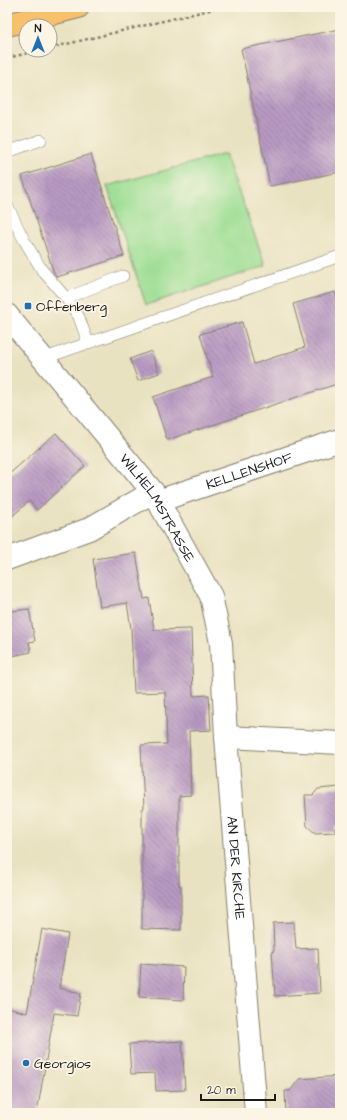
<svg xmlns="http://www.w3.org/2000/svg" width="347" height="1120" viewBox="0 0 347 1120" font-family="'Architects Daughter',sans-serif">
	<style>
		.green { fill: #9ede94; stroke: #5d7d58 }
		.building { fill: url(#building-back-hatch) }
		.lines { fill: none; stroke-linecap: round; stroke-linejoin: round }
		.service-casing { stroke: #827f6e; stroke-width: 12 }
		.minor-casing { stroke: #827f6e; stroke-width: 24 }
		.tertiary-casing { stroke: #827f6e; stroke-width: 24 }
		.primary-casing { stroke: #827f6e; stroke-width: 24 }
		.path { stroke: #827f6e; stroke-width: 2.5; stroke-dasharray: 3 3; stroke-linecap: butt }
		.service { stroke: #fff; stroke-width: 11 }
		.minor { stroke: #fff; stroke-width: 22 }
		.tertiary { stroke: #fff; stroke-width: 22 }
		.primary { stroke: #f7c06b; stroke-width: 22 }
		.poi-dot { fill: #1f6fb2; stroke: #fcf5e5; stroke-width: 1.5 }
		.labels { text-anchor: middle; stroke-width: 3.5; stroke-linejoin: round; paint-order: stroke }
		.poi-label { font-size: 14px; fill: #1c1c1c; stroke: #fcf5e5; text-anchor: start }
		.street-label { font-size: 14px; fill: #1c1c1c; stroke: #fcf5e5 }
	</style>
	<defs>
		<pattern id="building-back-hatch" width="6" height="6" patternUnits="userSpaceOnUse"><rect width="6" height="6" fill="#b89ac2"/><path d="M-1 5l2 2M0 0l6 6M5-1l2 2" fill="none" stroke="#957d9d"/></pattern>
	</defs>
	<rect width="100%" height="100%" fill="#fcf5e5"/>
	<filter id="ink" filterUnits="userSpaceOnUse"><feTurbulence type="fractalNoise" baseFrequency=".025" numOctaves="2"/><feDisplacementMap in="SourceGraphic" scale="8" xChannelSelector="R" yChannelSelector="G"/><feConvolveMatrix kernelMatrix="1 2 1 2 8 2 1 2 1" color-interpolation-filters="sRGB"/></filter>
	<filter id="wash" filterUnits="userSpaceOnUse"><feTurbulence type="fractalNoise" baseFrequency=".012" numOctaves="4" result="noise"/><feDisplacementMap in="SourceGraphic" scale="16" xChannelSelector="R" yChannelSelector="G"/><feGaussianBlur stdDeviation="0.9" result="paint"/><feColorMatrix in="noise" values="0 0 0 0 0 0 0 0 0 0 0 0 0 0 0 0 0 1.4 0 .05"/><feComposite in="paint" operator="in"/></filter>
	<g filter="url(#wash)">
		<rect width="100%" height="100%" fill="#e9e2c1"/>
		<path class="green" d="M225,154L266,266L146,305L107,186Z"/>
		<g id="blocks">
			<path class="building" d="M340,29V172L270,186L241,49Z
				M91,154L124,256L57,277L54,273L22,176Z
				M335,292L340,310V383L167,440L153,397L213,377L200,334L242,322L254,364L305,347L293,304Z
				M151,351L159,373L138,381L130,359Z
				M56,433L85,466L37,510L29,501L7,521V476Z
				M136,553L144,599L149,598L154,630L191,629L193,696L209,695L211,730L189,731L191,795L179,796V886H181V930L142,929V809L144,808L141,745L167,744L165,692L134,693L131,629L127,603L100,607L93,559Z
				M29,609L35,641L29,642L31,652L7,657V621L12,611Z
				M340,787V826L335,827V832L315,833L307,826L305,795H313L318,789Z
				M294,922L296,949L318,948L320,993L275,996L272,951H274L273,923Z
				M42,929L68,934L59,988L81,993L77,1016L54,1013L37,1113H7V1008L27,1013Z
				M141,964L184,967L183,1000L139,997Z
				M182,1041L185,1090L156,1091L155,1073L131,1074L129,1044Z
				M340,1076V1113H286L285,1091H290L299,1079Z"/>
		</g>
	</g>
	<g filter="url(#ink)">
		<use href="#blocks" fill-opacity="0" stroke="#827f6e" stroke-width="1"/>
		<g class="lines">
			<g class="service-casing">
				<path id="service" d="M7,152L41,140
					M7,205L24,240L42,270L66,298L79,317L88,343
					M66,298L123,276
					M42,359L340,256"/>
			</g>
			<g class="minor-casing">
				<g id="minor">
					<path id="s1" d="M158,501L340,440"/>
					<path d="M7,559L89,529L153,492"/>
					<path d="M226,737L340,743"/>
				</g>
			</g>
			<g class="tertiary-casing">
				<g id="tertiary">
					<path id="s2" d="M7,315L153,492L211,596L221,643L226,737L256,1113"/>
				</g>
			</g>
			<g class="primary-casing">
				<path id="primary" d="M7,25L78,7"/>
			</g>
			<path class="path" d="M50,48L222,7
				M7,58L42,50"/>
			<use href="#service" class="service"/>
			<use href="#minor" class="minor"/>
			<use href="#tertiary" class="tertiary"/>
			<use href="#primary" class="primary"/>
		</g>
	</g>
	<g class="poi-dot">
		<rect x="24" y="302" width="8" height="8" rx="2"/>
		<circle cx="26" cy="1063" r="4"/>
	</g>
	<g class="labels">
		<g class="poi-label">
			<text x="36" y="311">Offenberg</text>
			<text x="34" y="1068">Georgios</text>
		</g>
		<g class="street-label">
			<text dy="5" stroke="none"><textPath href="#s1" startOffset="96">KELLENSHOF</textPath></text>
			<text dy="5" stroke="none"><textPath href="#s2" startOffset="245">WILHELMSTRASSE</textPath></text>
			<text dy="5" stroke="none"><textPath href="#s2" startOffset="622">AN DER KIRCHE</textPath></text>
		</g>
	</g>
	<rect width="347" height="1120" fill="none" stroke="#fcf5e5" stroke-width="24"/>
	<g transform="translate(38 38)"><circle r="19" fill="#fcf5e5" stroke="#a29e95"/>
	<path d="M0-3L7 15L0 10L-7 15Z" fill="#1f6fb2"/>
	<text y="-6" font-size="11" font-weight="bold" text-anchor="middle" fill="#1c1c1c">N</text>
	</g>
	<path d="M201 1094v6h74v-6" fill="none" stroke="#1c1c1c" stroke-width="2"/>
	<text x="207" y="1094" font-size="12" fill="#1c1c1c" stroke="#fcf5e5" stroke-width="3" paint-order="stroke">20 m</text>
</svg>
